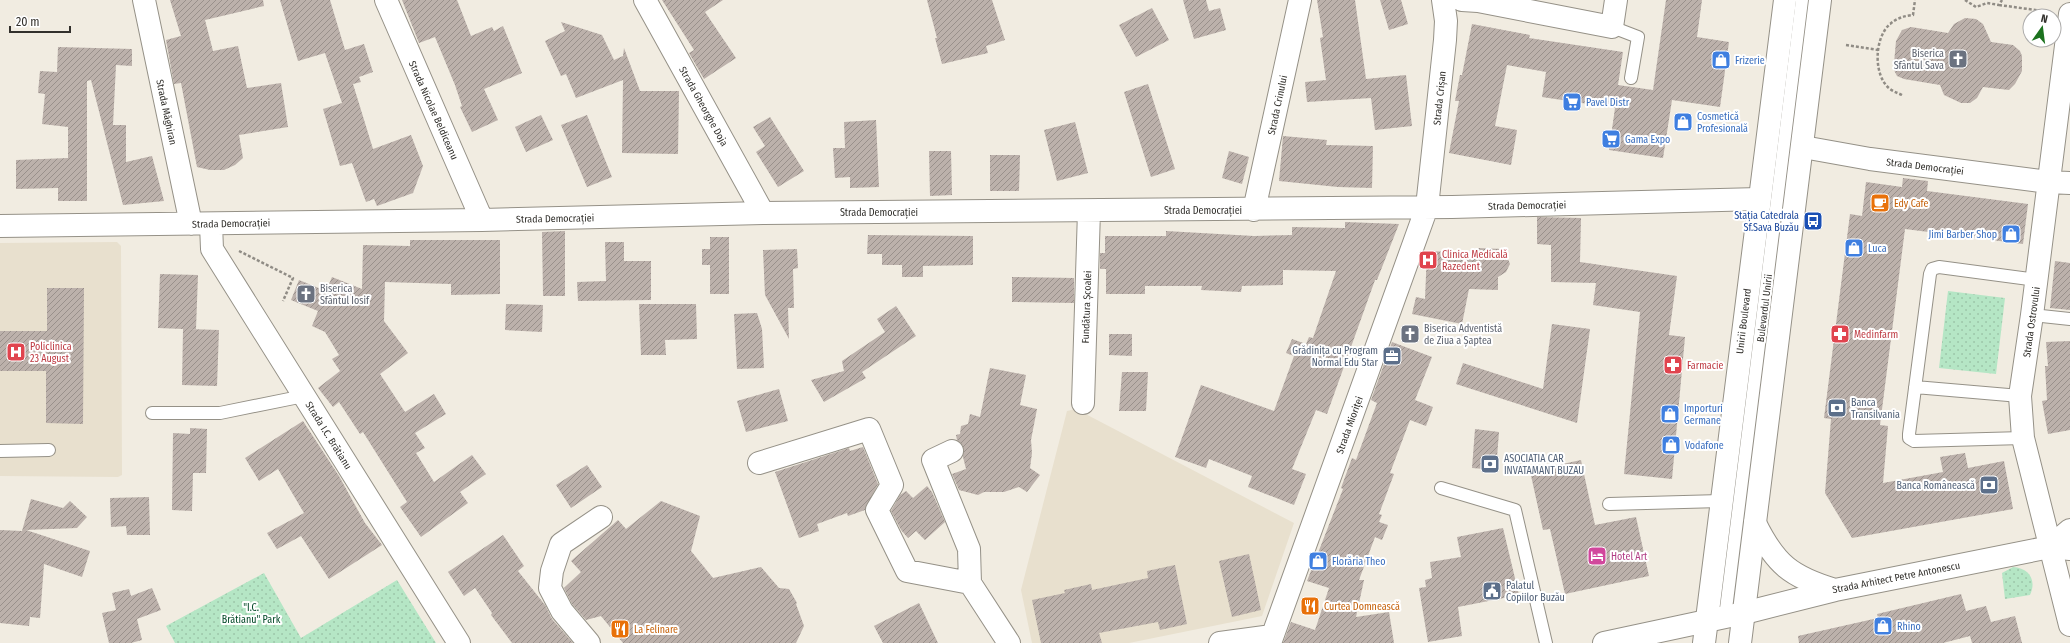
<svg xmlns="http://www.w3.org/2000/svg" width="2070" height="643" viewBox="0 0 2070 643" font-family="'Fira Sans Condensed',sans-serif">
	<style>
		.built { fill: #e8e0ce }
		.grass { fill: url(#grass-dots) }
		.building { fill: url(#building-hatch) }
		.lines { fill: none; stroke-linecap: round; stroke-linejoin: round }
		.service-casing { stroke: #959187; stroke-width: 14 }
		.minor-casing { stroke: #959187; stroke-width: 24 }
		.tertiary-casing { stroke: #959187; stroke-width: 24 }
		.primary-casing { stroke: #959187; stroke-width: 24 }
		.path { stroke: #908c85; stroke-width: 2.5; stroke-dasharray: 3 2; stroke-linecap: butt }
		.service { stroke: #fff; stroke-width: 12 }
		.minor { stroke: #fff; stroke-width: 22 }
		.tertiary { stroke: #fff; stroke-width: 22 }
		.primary { stroke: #fff; stroke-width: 22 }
		.labels { text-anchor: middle; stroke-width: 4; stroke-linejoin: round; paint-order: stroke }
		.worship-label { font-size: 10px; fill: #5b616d; stroke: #fff; text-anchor: start }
		.shop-label { font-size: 10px; fill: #366cbe; stroke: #fff; text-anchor: start }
		.street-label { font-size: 10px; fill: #32302c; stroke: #fff }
		.food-label { font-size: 10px; fill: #c56008; stroke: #fff; text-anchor: start }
		.transit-label { font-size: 10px; fill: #164399; stroke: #fff; text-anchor: end }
		.health-label { font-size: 10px; fill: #be3a42; stroke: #fff; text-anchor: start }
		.service-label { font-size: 10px; fill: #4e5e75; stroke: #fff; text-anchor: start }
		.hotel-label { font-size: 10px; fill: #b23c85; stroke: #fff; text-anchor: start }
		.park-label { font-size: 10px; fill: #014726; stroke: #fff }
	</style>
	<defs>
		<pattern id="grass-dots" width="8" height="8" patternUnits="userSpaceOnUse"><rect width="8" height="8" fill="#b5e6c5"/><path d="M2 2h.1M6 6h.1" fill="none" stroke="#9cc6a9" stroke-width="1.8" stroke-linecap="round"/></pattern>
		<pattern id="building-hatch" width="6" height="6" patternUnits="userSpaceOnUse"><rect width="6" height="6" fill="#bcb1ab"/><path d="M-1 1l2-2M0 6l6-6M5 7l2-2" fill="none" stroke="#99908b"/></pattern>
	</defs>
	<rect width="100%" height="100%" fill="#f1ece1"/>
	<path class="built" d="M117,242L121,246L122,475L118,477L0,476V243Z
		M1076,409L1294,523L1262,616L1129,643H1032L1021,590L1067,411Z"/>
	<path class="grass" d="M1948,291L2005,298L1996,374L1939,368Z
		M2013,567C2029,568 2037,580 2030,595L2005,599L2002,573Z
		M264,573L301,638L397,580L436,643H175L166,626Z"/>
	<path class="building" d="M170,0H263L264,6L205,20L213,51L238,46L247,88L281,83L288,127L239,135L243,158L235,165L224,170H210L197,167L181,83L174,84L166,40L181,36Z
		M280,0H330L345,50L364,44L373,72L359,77L361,82L353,84L373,149L411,135L423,166L413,193L377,206L374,199L366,202L352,163L340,166L323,109L342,103L325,53L298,61Z
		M402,0H457L471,36L492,27L494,31L503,26L522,73L484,89L498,120L472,132L460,107L462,106L455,85L435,37L419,43Z
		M662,0H723L705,12L736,58L704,79L689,53L694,50Z
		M927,0H992L1005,40L986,46L988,53L942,64L935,38H937Z
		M1183,0H1206L1209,11L1220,8L1226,30L1194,39Z
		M1317,0H1355L1366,79L1406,75L1412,126L1375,130L1371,98L1307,102L1305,82L1326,80L1320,38L1323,37Z
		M1380,0H1401L1408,24L1389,30Z
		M1666,0H1702L1697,37L1729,42L1720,107L1672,100L1663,158L1609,150L1615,108L1542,97L1546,72L1507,65L1495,126L1517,130L1511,165L1449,153L1459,101H1455L1460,75H1462L1472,24L1530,35L1529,38L1623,52L1618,85L1653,90Z
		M1152,8L1169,40L1136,57L1119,25Z
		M1965,18L1976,19L1983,24L1991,42L2013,45L2020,51L2022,56V71L2015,84L2009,90L1983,87L1977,98L1970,103H1961L1944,95L1940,85L1904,79L1897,76L1894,70V63L1896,41L1902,30L1911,27L1948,33L1954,24Z
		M561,22L602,35L614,60L623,56L624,48L640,91H679L678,154L622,153L623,80L576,98L566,74L561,76L545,41L565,31Z
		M58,47L132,49V66L116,65L113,125H126V162L152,156L164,201L123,205L91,80L87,81V201H58V188L16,189V160L68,158V127L42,124L45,94L38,93L40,71L57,72Z
		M1148,84L1175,169L1151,177L1124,92Z
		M541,115L553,140L526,152L515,127Z
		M587,115L612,177L587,187L561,125Z
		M770,117L804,171L778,187L756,152L765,146L753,127Z
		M876,120L879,187L850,188V177L835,178L833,148H845L844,122Z
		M1075,122L1088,173L1057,181L1044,130Z
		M1283,136L1327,140L1326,145L1373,146L1372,188L1338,187L1279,181Z
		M929,151H951L952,195L930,196Z
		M1229,151L1249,157L1242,184L1222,178Z
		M990,155H1020L1019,191H990Z
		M1903,178L1928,181L1927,191L2028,204L2023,244L1905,229L1880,425L1888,426L1883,483L1943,472L1940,457L1965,453L1968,468L2004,461L2013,509L1852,538L1825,493L1831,419L1824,418L1850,214L1862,216L1866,182L1902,187Z
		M1537,217L1581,218L1580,262L1677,276L1669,335L1685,337L1672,479L1624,474L1640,312L1593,305L1596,283L1551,282V245L1537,244Z
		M1345,222L1399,224L1377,280H1375L1327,414L1316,410L1292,469L1306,474L1294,505L1248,487L1252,476L1209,459L1206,468L1175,457L1201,385L1274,411L1294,356L1286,353L1292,339L1306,344L1309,337L1313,338L1336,271L1283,270V285L1242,286L1241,292L1201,290L1202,286H1145V294H1106V269H1100V253H1105V236H1166V231L1254,236L1292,235V227L1345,228Z
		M565,231V296H543L542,232Z
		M868,235L973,236V265L923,266V277H902V265H882V254H867Z
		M710,237H729V294H710V265H702V249H710Z
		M410,240H500V294L451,295V284L385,282L384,321L408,353L380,374L405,412L434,394L446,414L415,433L425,448L416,453L434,482L472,455L486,474L460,492L468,503L421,537L400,507L407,502L363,432L360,434L339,402L333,407L318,388L340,371L332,359L339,355L325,332L312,326L318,311L291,300L299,280L326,291L332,277L362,289L363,245L410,246Z
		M605,242H624V261H651V300L578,301L577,282L606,281Z
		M1478,248L1503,249L1506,254L1510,264L1506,272L1498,277V290L1469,289L1462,324L1412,314L1416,297L1425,299L1427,251L1478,253Z
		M797,249L798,268L793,269L794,308H788L789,339L765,295L763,250Z
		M2055,261L2070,263V310L2050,308Z
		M160,274L198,275L196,329H188L219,330L217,386L182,385L183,329L158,328Z
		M1012,277L1074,278V303L1012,302Z
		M47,288H84L83,424L46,423V371H0V331H47Z
		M506,304L543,305L542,332L505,330Z
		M639,304H696L697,339L665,340L666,355H641Z
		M896,306L916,336L862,372L866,378L824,402L811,380L844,371L842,361L885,332L877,319Z
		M757,313L762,329L764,368L737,369L734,314Z
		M1552,324L1590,329L1577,423L1456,384L1463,363L1543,389Z
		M1109,334H1132V356L1109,355Z
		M2070,341V430L2048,434L2042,401L2047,400L2045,366H2048L2046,342Z
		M1392,342L1432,357L1415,400L1433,407L1426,426L1410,420L1390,473L1394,474L1379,514L1382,515L1379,522L1388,525L1382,540L1375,537L1359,580H1364L1356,617L1389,612L1394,643H1283L1291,622L1315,630L1329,588L1307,581L1343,489L1341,488L1352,458L1356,460L1377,403L1371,400Z
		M990,368L1026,375L1020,405L1037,409L1031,440L1032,453L1030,468L1040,475L1027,492L1019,487L1004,492H984L978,495L959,490L952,474L966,469L963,457V446L957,440L956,435L960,434L961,426L968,424L970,414L980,417Z
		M1122,372H1148L1146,411H1119Z
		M779,389L788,421L746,432L737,401Z
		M303,421L339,476L365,523L382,545L329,579L301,536L277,549L267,533L304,513L278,469L259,481L245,458Z
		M190,428L207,429L206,473H193L192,511L172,510L173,433L190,434Z
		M1475,429L1499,432L1496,470L1472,468Z
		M863,447L878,484L865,510L848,516L847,513L817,524L819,531L799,538L775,472L849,448L850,451Z
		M1581,460L1595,525L1636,517L1649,576L1565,594L1550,529L1543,530L1530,471Z
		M587,465L602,487L571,508L556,485Z
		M927,486L932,492L945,522L925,540L916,531L908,538L901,530L891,511L900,495L906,491L913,498Z
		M149,497L150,535H127L126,526L111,527L110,498Z
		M31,499L63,508L70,501L87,517L77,528L26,530L90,551L82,577L44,564L40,618L30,617L29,626L0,623V530L22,531Z
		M661,501L700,516L691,551L713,578L761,567L779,588L789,589L797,603L796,604L804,626L796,643H623L601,616L586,620L572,604L564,588L581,572L571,561L618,520L626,529Z
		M1503,528L1519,595L1458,607L1462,636L1428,642L1419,588L1426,587L1425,580L1432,578L1430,562L1461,557L1457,537Z
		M503,535L524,566L518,571L545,605L552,619L573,643H512L491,615L492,613L475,588L464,596L448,572Z
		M1249,554L1261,610L1232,617L1219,561Z
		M1175,565L1187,624L1160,630L1158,622L1099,633L1102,643H1041L1032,600L1065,593L1064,590L1091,584L1092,590L1148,578L1147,571Z
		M152,588L161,610L137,619L142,640L131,643H109L102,613L116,610L112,593L129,589L131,596Z
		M1961,594L1966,611L1986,606L1991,622L2015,616L2022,643H1972L1970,636L1943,643H1799L1798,636L1878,618L1877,614Z
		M919,603L938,643H883L874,626Z"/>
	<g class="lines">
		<g class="service-casing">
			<path id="service" d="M1612,27L1638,37L1631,78
				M2032,315L2070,319
				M1915,387L2020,396
				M152,413H220L304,396
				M2023,438L1914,441L1909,438V434L1930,274L1932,269L1939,267L2037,280
				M0,451L49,450
				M1441,488L1515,510L1546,643
				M1609,504L1721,501
				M1725,617L1802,0"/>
		</g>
		<g class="minor-casing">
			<path id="minor" d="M144,0L191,224
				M386,0L482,220
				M645,0L763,213
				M1462,0L1478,1L1612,27L1616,0
				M2070,14L2032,315L2020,396L2023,438L2070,625
				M1803,147L1870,159L2048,182L2070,183
				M1254,210L1300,0
				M211,224L212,249L459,643
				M0,226L482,220L763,213L1452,207L1759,199
				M1083,403L1089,211
				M952,451L933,460L969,549L970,583L1009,643
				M759,463L869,429L892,485L877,510L907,571L970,583
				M589,643L562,611L550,588L552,571L561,544L601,517
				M1220,643L1272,636
				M1270,643L1427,207L1445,40L1446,21L1443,0"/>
		</g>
		<g class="tertiary-casing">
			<path id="tertiary" d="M1755,523C1775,564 1791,577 1835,590
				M2050,547L2070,530
				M1604,643L1744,613L1835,590L2050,547L2070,549"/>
		</g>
		<g class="primary-casing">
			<path id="primary" d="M1704,643L1785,0
				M1740,643L1820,0"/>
		</g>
		<path class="path" d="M1965,0L1976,7L1987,3L1999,5L2002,0
			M1999,5L2050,12
			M1846,45L1878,50
			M1902,95C1898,93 1894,92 1890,89C1873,76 1874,38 1890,24C1897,18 1904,16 1913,15L1915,0
			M239,251L293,278L283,301"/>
		<use href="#service" class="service"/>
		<use href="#minor" class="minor"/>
		<use href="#tertiary" class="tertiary"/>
		<use href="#primary" class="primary"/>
	</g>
	<defs>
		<g id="church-square" transform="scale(1)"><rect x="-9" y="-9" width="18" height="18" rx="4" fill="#6b7280" stroke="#fff"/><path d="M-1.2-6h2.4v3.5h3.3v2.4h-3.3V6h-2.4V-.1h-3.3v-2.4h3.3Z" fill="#fff"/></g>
		<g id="shop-square" transform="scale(1)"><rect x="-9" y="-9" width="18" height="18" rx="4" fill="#3f7fe0" stroke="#fff"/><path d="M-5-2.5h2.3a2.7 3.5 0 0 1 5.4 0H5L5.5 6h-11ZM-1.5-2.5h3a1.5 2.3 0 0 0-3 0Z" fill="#fff"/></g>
		<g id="supermarket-square" transform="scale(1)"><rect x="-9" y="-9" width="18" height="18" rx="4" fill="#3f7fe0" stroke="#fff"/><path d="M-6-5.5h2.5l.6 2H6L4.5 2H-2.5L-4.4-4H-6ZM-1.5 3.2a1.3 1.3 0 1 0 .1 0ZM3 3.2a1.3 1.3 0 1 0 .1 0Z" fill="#fff"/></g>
		<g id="cafe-square" transform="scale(1)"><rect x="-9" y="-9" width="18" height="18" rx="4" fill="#e8710a" stroke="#fff"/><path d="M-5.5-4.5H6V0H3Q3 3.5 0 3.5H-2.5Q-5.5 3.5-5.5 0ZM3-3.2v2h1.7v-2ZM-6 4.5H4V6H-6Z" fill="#fff"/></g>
		<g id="bus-square" transform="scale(1)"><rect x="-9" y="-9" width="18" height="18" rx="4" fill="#1a4fb4" stroke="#fff"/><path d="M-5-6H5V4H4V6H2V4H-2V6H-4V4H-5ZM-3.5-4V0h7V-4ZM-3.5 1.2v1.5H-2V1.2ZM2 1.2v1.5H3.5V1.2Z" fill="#fff"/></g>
		<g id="hospital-square" transform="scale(1)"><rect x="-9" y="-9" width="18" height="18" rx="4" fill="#e0444e" stroke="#fff"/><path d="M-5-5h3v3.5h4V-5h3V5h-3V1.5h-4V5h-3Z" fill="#fff"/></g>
		<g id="pharmacy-square" transform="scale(1)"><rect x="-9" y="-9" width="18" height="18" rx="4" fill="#e0444e" stroke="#fff"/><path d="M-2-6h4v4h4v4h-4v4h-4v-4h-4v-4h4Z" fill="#fff"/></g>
		<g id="office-square" transform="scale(1)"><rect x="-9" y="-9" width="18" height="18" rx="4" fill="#5c6f8a" stroke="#fff"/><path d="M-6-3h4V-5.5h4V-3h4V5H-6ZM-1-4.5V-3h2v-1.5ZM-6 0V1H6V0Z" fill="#fff"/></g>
		<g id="bank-square" transform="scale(1)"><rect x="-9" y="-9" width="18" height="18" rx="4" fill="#5c6f8a" stroke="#fff"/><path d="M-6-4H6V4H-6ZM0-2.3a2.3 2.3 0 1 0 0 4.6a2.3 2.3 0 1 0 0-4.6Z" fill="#fff"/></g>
		<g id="hotel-square" transform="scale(1)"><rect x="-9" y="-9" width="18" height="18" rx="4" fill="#d1479c" stroke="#fff"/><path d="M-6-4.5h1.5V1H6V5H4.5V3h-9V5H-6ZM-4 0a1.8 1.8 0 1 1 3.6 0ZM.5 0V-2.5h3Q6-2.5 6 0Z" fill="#fff"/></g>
		<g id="civic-square" transform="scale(1)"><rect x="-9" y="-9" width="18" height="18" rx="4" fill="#5c6f8a" stroke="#fff"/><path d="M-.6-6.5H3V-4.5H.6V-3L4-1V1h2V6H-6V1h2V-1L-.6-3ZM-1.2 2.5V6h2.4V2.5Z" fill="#fff"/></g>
		<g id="restaurant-square" transform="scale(1)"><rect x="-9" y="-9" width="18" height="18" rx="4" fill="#e8710a" stroke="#fff"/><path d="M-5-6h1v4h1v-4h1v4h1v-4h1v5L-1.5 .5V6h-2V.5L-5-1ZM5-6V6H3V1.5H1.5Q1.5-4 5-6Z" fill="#fff"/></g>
	</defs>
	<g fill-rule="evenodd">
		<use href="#church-square" x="1958" y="59"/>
		<use href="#shop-square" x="1721" y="60"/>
		<use href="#supermarket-square" x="1572" y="102"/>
		<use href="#shop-square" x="1683" y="122"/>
		<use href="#supermarket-square" x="1611" y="139"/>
		<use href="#cafe-square" x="1880" y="203"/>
		<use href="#bus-square" x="1813" y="221"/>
		<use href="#shop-square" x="2011" y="234"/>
		<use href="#shop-square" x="1854" y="248"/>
		<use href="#hospital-square" x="1428" y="260"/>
		<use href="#church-square" x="306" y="294"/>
		<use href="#church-square" x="1410" y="334"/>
		<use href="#pharmacy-square" x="1840" y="334"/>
		<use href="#hospital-square" x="16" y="352"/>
		<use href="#office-square" x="1392" y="356"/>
		<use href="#pharmacy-square" x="1673" y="365"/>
		<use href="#bank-square" x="1837" y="408"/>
		<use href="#shop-square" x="1670" y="414"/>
		<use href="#shop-square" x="1671" y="445"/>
		<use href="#bank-square" x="1490" y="464"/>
		<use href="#bank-square" x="1989" y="485"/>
		<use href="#hotel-square" x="1597" y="556"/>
		<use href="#shop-square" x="1318" y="561"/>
		<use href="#civic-square" x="1492" y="591"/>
		<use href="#restaurant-square" x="1310" y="606"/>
		<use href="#shop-square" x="1883" y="626"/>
		<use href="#restaurant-square" x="620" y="629"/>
	</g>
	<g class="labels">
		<g class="worship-label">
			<text x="1944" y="57" text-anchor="end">Biserica<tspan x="1944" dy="12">Sfântul Sava</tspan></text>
			<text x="320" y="292">Biserica<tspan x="320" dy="12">Sfântul Iosif</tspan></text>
			<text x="1424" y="332">Biserica Adventistă<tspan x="1424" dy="12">de Ziua a Șaptea</tspan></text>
		</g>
		<g class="shop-label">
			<text x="1735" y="64">Frizerie</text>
			<text x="1586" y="106">Pavel Distr</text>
			<text x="1697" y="120">Cosmetică<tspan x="1697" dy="12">Profesională</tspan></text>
			<text x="1625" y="143">Gama Expo</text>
			<text x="1997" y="238" text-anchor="end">Jimi Barber Shop</text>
			<text x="1868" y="252">Luca</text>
			<text x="1684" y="412">Importuri<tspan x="1684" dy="12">Germane</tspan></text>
			<text x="1685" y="449">Vodafone</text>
			<text x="1332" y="565">Florăria Theo</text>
			<text x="1897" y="630">Rhino</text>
		</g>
		<g class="street-label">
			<text transform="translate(1439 98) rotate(-84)" y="4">Strada Crișan</text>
			<text transform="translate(1277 105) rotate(-78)" y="4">Strada Crinului</text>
			<text transform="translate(704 106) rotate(61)" y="4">Strada Gheorghe Doja</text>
			<text transform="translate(434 110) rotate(66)" y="4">Strada Nicolae Beldiceanu</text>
			<text transform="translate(167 112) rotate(78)" y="4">Strada Măghiran</text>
			<text transform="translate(1925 166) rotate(7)" y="4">Strada Democrației</text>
			<text transform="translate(1527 205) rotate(-1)" y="4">Strada Democrației</text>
			<text x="1203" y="214">Strada Democrației</text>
			<text x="879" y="216">Strada Democrației</text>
			<text transform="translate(555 218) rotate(-1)" y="4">Strada Democrației</text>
			<text transform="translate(231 223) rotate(-1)" y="4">Strada Democrației</text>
			<text transform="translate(1086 307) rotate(-88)" y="4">Fundătura Școalei</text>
			<text transform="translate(1764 308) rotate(-83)" y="4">Bulevardul Unirii</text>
			<text transform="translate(1743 321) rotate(-83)" y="4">Unirii Boulevard</text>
			<text transform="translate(2031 322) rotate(-82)" y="4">Strada Ostrovului</text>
			<text transform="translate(1349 425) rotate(-70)" y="4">Strada Mioriței</text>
			<text transform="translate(329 435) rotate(58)" y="4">Strada I.C. Brătianu</text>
			<text transform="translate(1896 577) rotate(-11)" y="4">Strada Arhitect Petre Antonescu</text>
		</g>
		<g class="food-label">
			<text x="1894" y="207">Edy Cafe</text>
			<text x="1324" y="610">Curtea Domnească</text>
			<text x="634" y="633">La Felinare</text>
		</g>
		<g class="transit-label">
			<text x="1799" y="219">Stația Catedrala<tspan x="1799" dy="12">Sf.Sava Buzău</tspan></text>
		</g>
		<g class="health-label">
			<text x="1442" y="258">Clinica Medicală<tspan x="1442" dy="12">Razedent</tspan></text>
			<text x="1854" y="338">Medinfarm</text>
			<text x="30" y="350">Policlinica<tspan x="30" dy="12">23 August</tspan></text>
			<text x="1687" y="369">Farmacie</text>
		</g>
		<g class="service-label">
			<text x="1378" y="354" text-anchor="end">Grădinița cu Program<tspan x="1378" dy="12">Normal Edu Star</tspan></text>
			<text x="1851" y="406">Banca<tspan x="1851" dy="12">Transilvania</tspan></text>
			<text x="1504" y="462">ASOCIATIA CAR<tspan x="1504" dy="12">INVATAMANT BUZAU</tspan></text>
			<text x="1975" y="489" text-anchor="end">Banca Românească</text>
			<text x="1506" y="589">Palatul<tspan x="1506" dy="12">Copiilor Buzău</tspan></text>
		</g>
		<g class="hotel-label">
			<text x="1611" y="560">Hotel Art</text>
		</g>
		<g class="park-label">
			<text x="251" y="611">"I.C.<tspan x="251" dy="12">Brătianu" Park</tspan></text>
		</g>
	</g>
	<g transform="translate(2042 28) rotate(14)"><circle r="19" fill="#ffffff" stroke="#adacab"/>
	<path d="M0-3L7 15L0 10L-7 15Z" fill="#1c721e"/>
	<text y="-6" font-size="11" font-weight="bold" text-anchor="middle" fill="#32302c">N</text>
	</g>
	<path d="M10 26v6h60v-6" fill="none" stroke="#32302c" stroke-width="2"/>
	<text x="16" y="26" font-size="12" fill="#32302c" stroke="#ffffff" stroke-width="3" paint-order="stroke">20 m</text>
</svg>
